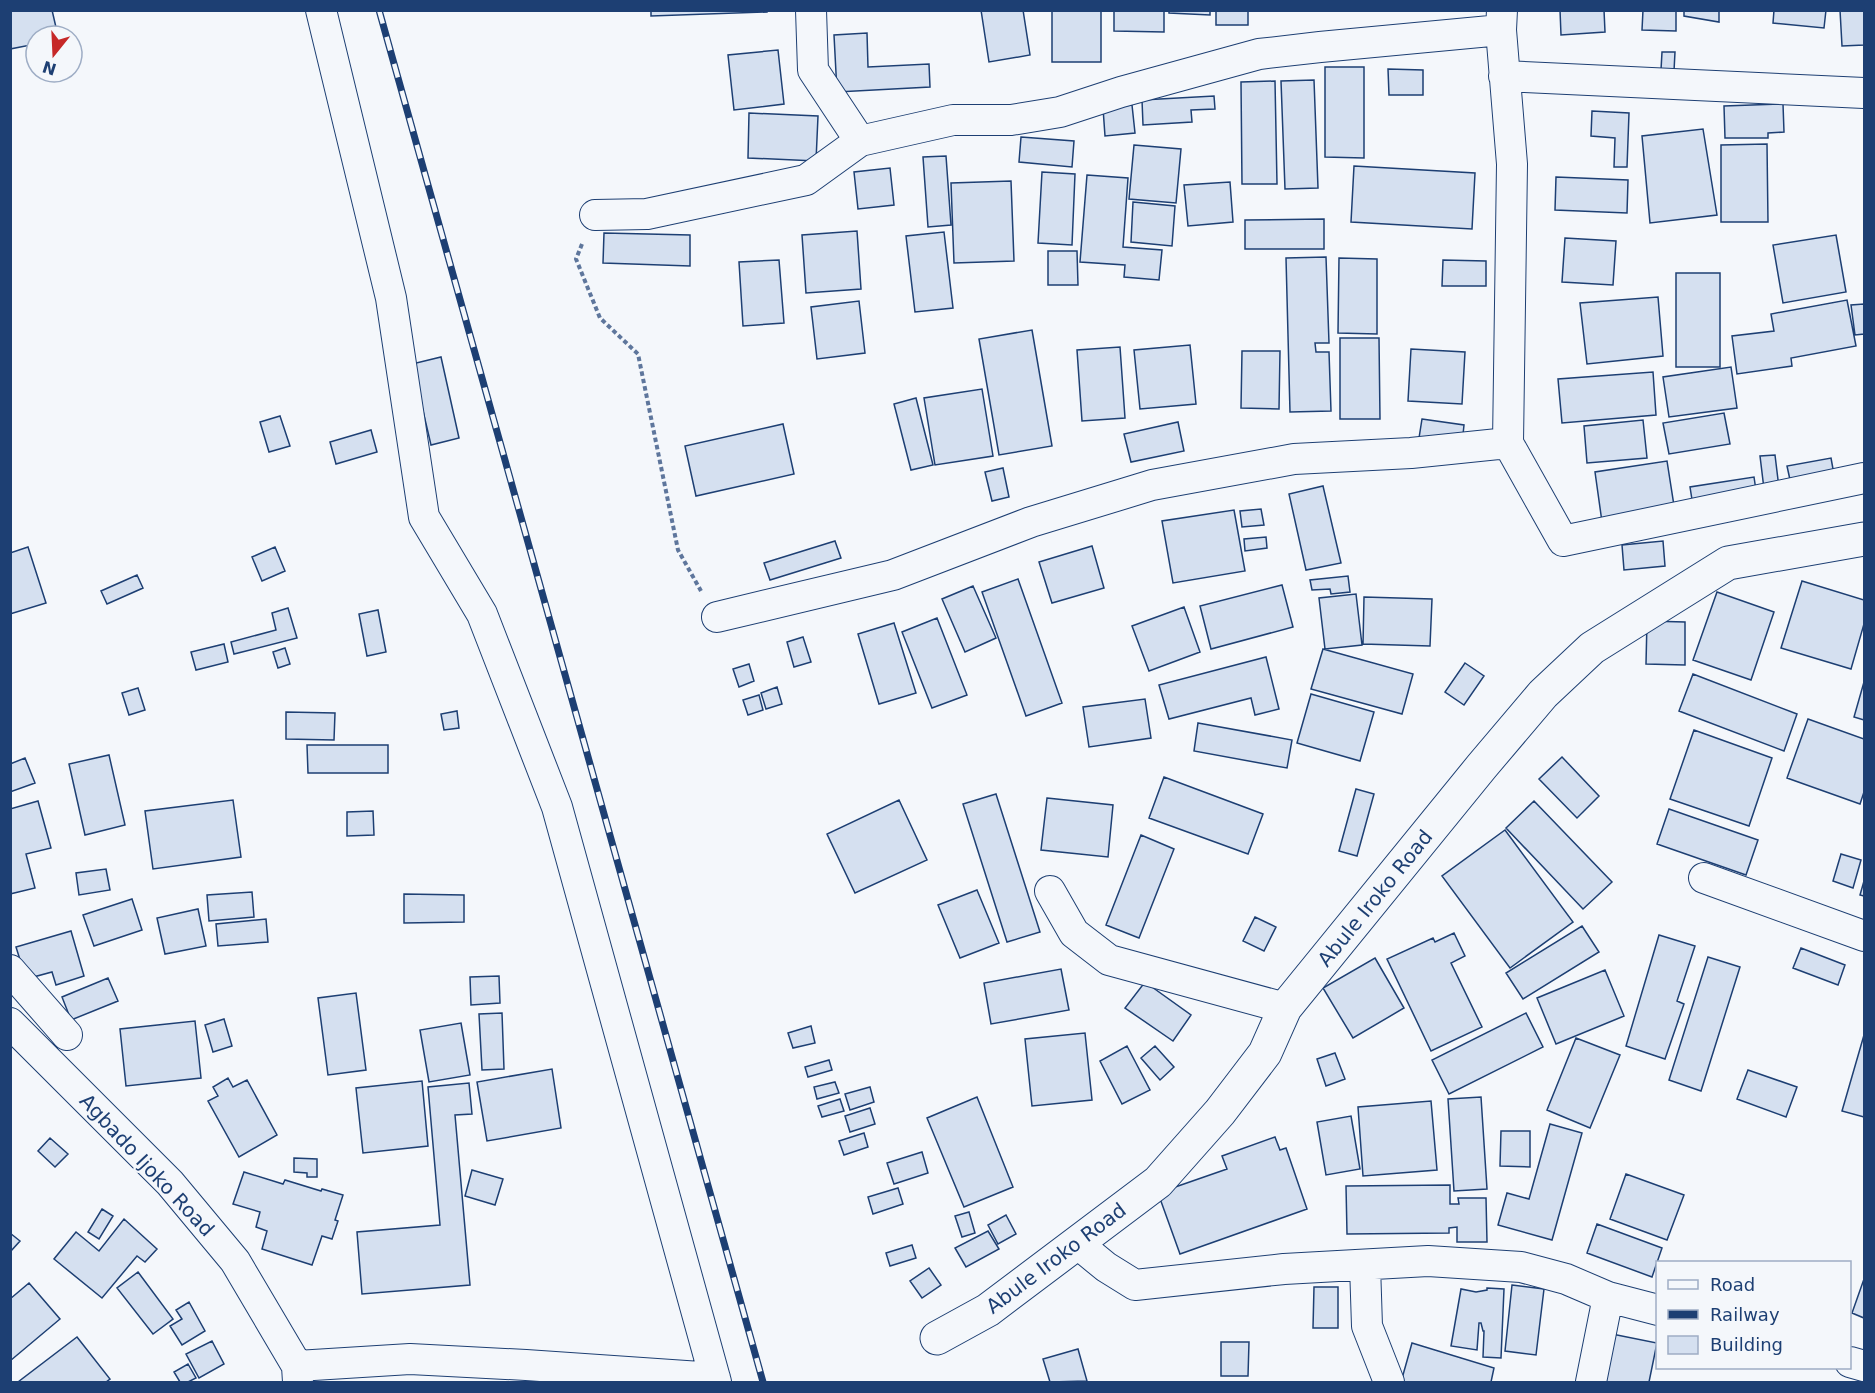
<svg xmlns="http://www.w3.org/2000/svg" width="1875" height="1393" viewBox="0 0 1875 1393" font-family="'DejaVu Sans',sans-serif">
	<style>
		.building { fill: #d5e0f0; stroke: #1d3f73; stroke-width: 1.5 }
		.lines { fill: none; stroke-linecap: round; stroke-linejoin: round }
		.street-casing { stroke: #1d3f73; stroke-width: 32 }
		.secondary-casing { stroke: #1d3f73; stroke-width: 35 }
		.path { stroke: #5e769c; stroke-width: 4; stroke-dasharray: 4.5 3; stroke-linecap: butt }
		.street { stroke: #f4f7fb; stroke-width: 30 }
		.secondary { stroke: #f4f7fb; stroke-width: 33 }
		.rail-casing { stroke: #1d3f73; stroke-width: 7 }
		.rail { stroke: #f4f7fb; stroke-width: 4.5; stroke-dasharray: 14; stroke-linecap: butt }
		.labels { text-anchor: middle; stroke-width: 4.5; stroke-linejoin: round; paint-order: stroke }
		.street-label { font-size: 20px; fill: #1d3f73; stroke: #f4f7fb }
	</style>
	<rect width="100%" height="100%" fill="#f4f7fb"/>
	<path class="building" d="M10,10H52L58,36H36V44L10,49Z
		M651,10H767V12L651,16Z
		M981,10H1023L1030,55L989,62Z
		M1052,10H1101V62H1052Z
		M1114,10H1164V32L1114,31Z
		M1169,10H1210V15L1169,13Z
		M1216,10H1248V25H1216Z
		M1560,10H1604L1605,32L1561,35Z
		M1643,10H1676V31L1642,30Z
		M1684,10H1719V22L1684,16Z
		M1774,10H1826L1824,28L1773,23Z
		M1840,10H1864V45L1842,46Z
		M867,33L868,67L929,64L930,87L837,92L834,35Z
		M778,50L784,104L734,110L728,55Z
		M1662,52H1675L1674,71L1661,70Z
		M1325,67H1364V158L1325,157Z
		M1388,69L1423,70V95H1389Z
		M1314,80L1318,188L1285,189L1281,81Z
		M1275,81L1277,184H1242L1241,82Z
		M1214,96L1215,109L1191,110L1192,122L1143,125L1142,100Z
		M1783,104L1784,132L1768,133V138H1725L1724,106Z
		M1132,105L1135,133L1105,136L1103,108Z
		M1592,111L1629,113L1627,167H1614L1615,138L1591,136Z
		M749,113L818,116L816,161L748,158Z
		M1703,129L1717,215L1650,223L1642,136Z
		M1021,137L1074,141L1072,167L1019,162Z
		M1767,144L1768,222H1721V145Z
		M1134,145L1181,149L1176,203L1129,199Z
		M946,156L951,225L928,227L923,157Z
		M1354,166L1475,173L1472,229L1351,222Z
		M890,168L894,205L858,209L854,172Z
		M1042,172L1075,174L1072,245L1038,243Z
		M1087,175L1128,178L1123,247L1162,250L1159,280L1124,277L1125,265L1080,262Z
		M1556,177L1628,180L1627,213L1555,210Z
		M1011,181L1014,261L954,263L951,183Z
		M1230,182L1233,222L1188,226L1184,185Z
		M1133,202L1175,206L1172,246L1131,242Z
		M1324,219V249H1245V220Z
		M857,231L861,289L806,293L802,235Z
		M944,232L953,308L915,312L906,236Z
		M604,233L690,235V266L603,263Z
		M1836,235L1846,292L1783,303L1773,245Z
		M1565,238L1616,241L1613,285L1562,282Z
		M1048,251H1077L1078,285H1048Z
		M1326,257L1329,343H1315L1316,352H1329L1331,411L1290,412L1286,258Z
		M1339,258L1377,259V334L1338,333Z
		M779,260L784,323L743,326L739,262Z
		M1443,260L1486,261V286H1442Z
		M1676,273H1720V367H1676Z
		M1658,297L1663,356L1587,364L1580,303Z
		M1847,300L1856,346L1791,358L1792,366L1737,374L1732,336L1774,331L1771,314Z
		M859,301L865,353L817,359L811,307Z
		M1864,304V334L1855,335L1851,305Z
		M1032,330L1052,446L999,455L979,339Z
		M1340,338H1379L1380,419H1340Z
		M1190,345L1196,404L1140,409L1134,350Z
		M1120,347L1125,418L1082,421L1077,350Z
		M1411,349L1465,352L1462,404L1408,401Z
		M1242,351H1280L1279,409L1241,408Z
		M441,357L459,438L431,445L412,364Z
		M1731,367L1737,408L1669,417L1663,377Z
		M1653,372L1656,415L1562,423L1558,379Z
		M982,389L993,456L935,465L924,398Z
		M916,398L933,465L911,470L894,404Z
		M1724,413L1730,444L1669,454L1663,423Z
		M280,416L290,446L269,452L260,422Z
		M1422,419L1464,425L1462,444L1419,438Z
		M1643,420L1647,458L1587,463L1584,426Z
		M1178,422L1184,451L1131,462L1124,434Z
		M783,424L794,474L696,496L685,446Z
		M371,430L377,452L336,464L330,442Z
		M1775,455L1779,488L1764,489L1760,456Z
		M1831,458L1835,480L1792,489L1787,466Z
		M1667,461L1675,512L1602,522L1595,472Z
		M1003,468L1009,497L992,501L985,472Z
		M1754,477L1757,497L1693,506L1690,487Z
		M1323,486L1341,563L1306,570L1289,494Z
		M1261,509L1264,525L1242,527L1240,511Z
		M1234,510L1245,571L1173,583L1162,521Z
		M1266,537L1267,548L1245,551L1244,539Z
		M835,541L841,558L770,580L764,563Z
		M1663,541L1665,566L1624,570L1622,545Z
		M1092,546L1104,588L1052,603L1039,562Z
		M28,547L46,603L10,614V553Z
		M275,547L285,571L262,581L252,557Z
		M137,575L143,588L107,604L101,591Z
		M1348,576L1350,592L1331,594L1330,589L1312,590L1310,580Z
		M1018,579L1062,703L1026,716L982,592Z
		M1802,581L1864,600V624L1851,669L1781,648Z
		M1282,585L1293,627L1211,649L1200,606Z
		M973,586L996,638L965,652L942,599Z
		M1717,592L1774,612L1751,680L1693,660Z
		M1356,594L1362,645L1325,649L1319,598Z
		M1364,597L1432,599L1430,646L1363,644Z
		M1184,607L1200,652L1149,671L1132,626Z
		M288,608L297,638L234,654L231,642L276,630L272,613Z
		M378,610L386,652L367,656L359,614Z
		M937,618L967,695L932,708L902,632Z
		M1647,621L1685,622V665L1646,664Z
		M894,623L916,693L879,704L858,634Z
		M803,637L811,662L794,667L787,642Z
		M224,644L228,662L196,670L191,652Z
		M285,648L290,664L278,668L273,652Z
		M1323,649L1413,674L1402,714L1311,689Z
		M1266,657L1279,709L1255,715L1251,698L1169,719L1159,685Z
		M1465,663L1484,676L1464,705L1445,692Z
		M749,664L754,681L739,687L733,669Z
		M1693,674L1797,714L1784,751L1679,711Z
		M1864,682V720L1854,717Z
		M777,687L782,704L766,709L761,693Z
		M138,688L145,710L129,715L122,693Z
		M1311,694L1374,712L1360,761L1297,743Z
		M759,695L763,710L748,715L743,700Z
		M1145,699L1151,738L1089,747L1083,707Z
		M457,711L459,728L444,730L441,714Z
		M286,712L335,713L334,740L286,739Z
		M1808,719L1864,739V792L1860,804L1787,778Z
		M1198,723L1292,740L1287,768L1194,751Z
		M1694,730L1772,758L1749,826L1670,799Z
		M307,745H388V773H308Z
		M109,755L125,825L85,835L69,764Z
		M1562,757L1599,796L1577,818L1539,779Z
		M25,758L35,783L10,792V764Z
		M1164,777L1263,814L1248,854L1149,818Z
		M1356,789L1374,794L1357,856L1339,851Z
		M996,794L1040,932L1007,942L963,804Z
		M1047,798L1113,805L1108,857L1041,850Z
		M233,800L241,857L153,869L145,811Z
		M899,800L927,860L855,893L827,834Z
		M38,801L51,848L26,854L35,888L10,894V809Z
		M1534,801L1612,882L1583,909L1506,828Z
		M1669,809L1758,840L1746,875L1657,844Z
		M373,811L374,835L347,836V812Z
		M1505,830L1573,922L1510,968L1442,876Z
		M1141,835L1174,849L1139,938L1106,925Z
		M1841,854L1861,860L1853,888L1833,881Z
		M106,869L110,890L79,895L76,873Z
		M1864,881V896L1860,895Z
		M977,890L999,943L960,958L938,905Z
		M252,892L254,917L209,921L207,895Z
		M404,894L464,895V922L404,923Z
		M132,899L142,930L94,946L83,915Z
		M198,909L206,946L165,954L157,918Z
		M1255,917L1276,927L1264,951L1243,941Z
		M266,919L268,942L218,946L216,924Z
		M1582,926L1599,952L1523,999L1506,973Z
		M71,931L84,976L56,985L52,972L26,979L16,947Z
		M1454,933L1465,956L1451,963L1482,1027L1431,1051L1387,959L1433,938L1435,942Z
		M1659,935L1695,946L1677,1001L1684,1004L1665,1059L1626,1046Z
		M1801,948L1845,965L1838,985L1793,968Z
		M1708,957L1740,967L1701,1091L1669,1080Z
		M1375,958L1404,1008L1353,1038L1323,988Z
		M1061,969L1069,1010L991,1024L984,983Z
		M1605,970L1624,1016L1556,1044L1537,998Z
		M499,976L500,1003L471,1005L470,977Z
		M108,978L118,1001L71,1020L62,997Z
		M1145,982L1191,1015L1173,1041L1125,1008Z
		M356,993L366,1070L328,1075L318,998Z
		M502,1013L504,1069L482,1070L479,1014Z
		M1526,1013L1543,1047L1449,1094L1432,1060Z
		M224,1019L232,1046L213,1052L205,1025Z
		M195,1021L201,1078L126,1086L120,1029Z
		M461,1023L470,1075L429,1082L420,1030Z
		M811,1026L815,1043L793,1048L788,1033Z
		M1085,1033L1092,1100L1032,1106L1025,1039Z
		M1864,1035V1117L1842,1111Z
		M1576,1038L1620,1055L1590,1128L1547,1110Z
		M1127,1046L1150,1090L1122,1104L1100,1061Z
		M1155,1046L1174,1067L1160,1080L1141,1058Z
		M1335,1053L1345,1079L1326,1086L1317,1059Z
		M829,1060L832,1070L808,1077L805,1067Z
		M552,1069L561,1128L487,1141L477,1082Z
		M1748,1070L1797,1087L1786,1117L1737,1099Z
		M228,1078L233,1087L247,1080L277,1135L239,1157L208,1101L218,1096L213,1087Z
		M422,1081L428,1146L363,1153L356,1088Z
		M835,1082L839,1093L817,1099L814,1087Z
		M469,1083L472,1114L455,1115L470,1285L362,1294L357,1232L440,1225L428,1087Z
		M870,1087L874,1102L850,1110L845,1094Z
		M977,1097L1013,1187L964,1207L927,1118Z
		M1481,1097L1487,1189L1454,1191L1448,1099Z
		M840,1099L844,1111L822,1117L818,1106Z
		M1431,1101L1437,1170L1363,1176L1358,1107Z
		M870,1108L875,1124L850,1132L845,1116Z
		M1351,1116L1360,1169L1326,1175L1317,1122Z
		M1550,1124L1582,1133L1552,1240L1498,1225L1507,1193L1529,1199Z
		M1501,1131H1530V1167L1500,1166Z
		M864,1133L868,1147L844,1155L839,1141Z
		M1275,1137L1280,1150L1286,1148L1307,1209L1180,1254L1158,1193L1227,1169L1222,1156Z
		M50,1138L68,1154L55,1167L38,1151Z
		M922,1152L928,1173L894,1184L887,1163Z
		M294,1158L317,1159V1177H307V1173L294,1172Z
		M472,1170L503,1179L495,1205L465,1196Z
		M244,1172L283,1184L285,1180L321,1191L322,1189L343,1195L335,1220L338,1221L332,1239L322,1236L312,1265L262,1249L267,1231L256,1227L260,1212L233,1204Z
		M1626,1174L1684,1195L1667,1240L1610,1219Z
		M1450,1185V1204H1459L1458,1198H1486L1487,1242H1457V1227L1449,1228V1233L1347,1234L1346,1186Z
		M898,1188L903,1204L873,1214L868,1197Z
		M102,1209L113,1216L99,1239L88,1232Z
		M969,1212L975,1233L962,1237L955,1216Z
		M1006,1215L1016,1234L998,1244L988,1225Z
		M124,1219L157,1249L145,1262L137,1256L102,1298L54,1259L76,1232L99,1251Z
		M1597,1224L1662,1248L1652,1277L1587,1253Z
		M988,1231L999,1249L966,1267L955,1248Z
		M10,1233L20,1241L10,1252Z
		M912,1245L916,1258L890,1266L886,1253Z
		M929,1268L941,1285L922,1298L910,1281Z
		M138,1272L173,1319L153,1334L117,1288Z
		M1864,1279V1318L1852,1313Z
		M29,1283L60,1319L10,1361V1299Z
		M1512,1285L1544,1289L1536,1355L1505,1351Z
		M1314,1287H1338V1328H1313Z
		M1487,1288L1504,1289L1501,1358L1483,1357L1484,1331H1483L1481,1323H1479L1477,1350L1451,1346L1461,1289L1476,1292L1487,1290Z
		M189,1302L205,1331L182,1345L170,1326L182,1319L176,1310Z
		M1612,1334L1657,1343L1649,1382H1602Z
		M77,1337L110,1379L106,1382H18Z
		M212,1341L224,1364L199,1378L186,1354Z
		M1221,1342H1249L1248,1376H1221Z
		M1412,1343L1494,1368L1491,1382H1401Z
		M1078,1349L1087,1381L1050,1382L1043,1359Z
		M188,1364L196,1378L188,1382H180L174,1372Z"/>
	<g class="lines">
		<g class="street-casing">
			<path id="street" d="M321,10L391,298L424,517L482,614L557,807L716,1382
				M811,10L813,70L860,141
				M1502,10L1501,30L1512,164L1508,443L1563,541L1864,478
				M1504,76L1864,93
				M595,215L647,214L806,180L860,141L953,120H1011L1060,112L1121,92L1259,54L1320,47L1501,30
				M717,617L893,575L1031,522L1152,485L1294,459L1411,453L1508,443
				M1704,878L1864,936
				M1050,891L1074,933L1109,960L1285,1008
				M10,970L67,1035
				M10,1023L170,1183L235,1261L297,1366L298,1382
				M1078,1244L1106,1267L1135,1285L1284,1269L1428,1261L1521,1267L1566,1279L1608,1297L1658,1310
				M1365,1265L1367,1326L1389,1382
				M1850,1362L1864,1366
				M297,1366L410,1359L526,1365L715,1378
				M1591,1382L1608,1297"/>
		</g>
		<g class="secondary-casing">
			<path id="secondary" d="M937,1338L988,1310L1158,1182L1220,1112L1265,1053L1285,1008L1482,766L1543,694L1592,648L1728,563L1864,539"/>
		</g>
		<path class="path" d="M582,244L576,259L600,318L638,354L678,550L701,591"/>
		<use href="#street" class="street"/>
		<use href="#secondary" class="secondary"/>
		<g class="rail-casing">
			<path id="rail" d="M379,10L763,1382"/>
		</g>
		<use href="#rail" class="rail"/>
	</g>
	<g class="labels">
		<g class="street-label">
			<text transform="translate(1375 898) rotate(-51)" y="7">Abule Iroko Road</text>
			<text transform="translate(147 1165) rotate(47)" y="7">Agbado Ijoko Road</text>
			<text transform="translate(1056 1258) rotate(-37)" y="7">Abule Iroko Road</text>
		</g>
	</g>
	<rect width="1875" height="1393" fill="none" stroke="#1d3f73" stroke-width="24"/>
	<rect x="1656" y="1261" width="195" height="108" fill="#f4f7fb" stroke="#9eadc5" stroke-width="1.5"/>
	<rect x="1668" y="1280" width="30" height="9" fill="#f4f7fb" stroke="#9eadc5" stroke-width="1.5"/>
	<text x="1710" y="1291" font-size="18" fill="#1d3f73">Road</text>
	<rect x="1668" y="1310" width="30" height="9" fill="#1d3f73" stroke="#9eadc5" stroke-width="1.5"/>
	<text x="1710" y="1321" font-size="18" fill="#1d3f73">Railway</text>
	<rect x="1668" y="1336" width="30" height="18" fill="#d5e0f0" stroke="#9eadc5" stroke-width="1.5"/>
	<text x="1710" y="1351" font-size="18" fill="#1d3f73">Building</text>
	<g transform="translate(54 54) rotate(198)"><circle r="28" fill="#f4f7fb" stroke="#9eadc5" stroke-width="1.5"/>
	<path d="M0-4.5L10 22L0 15L-10 22Z" fill="#c62828"/>
	<text y="-9" font-size="16" font-weight="bold" text-anchor="middle" fill="#1d3f73">N</text>
	</g>
</svg>
